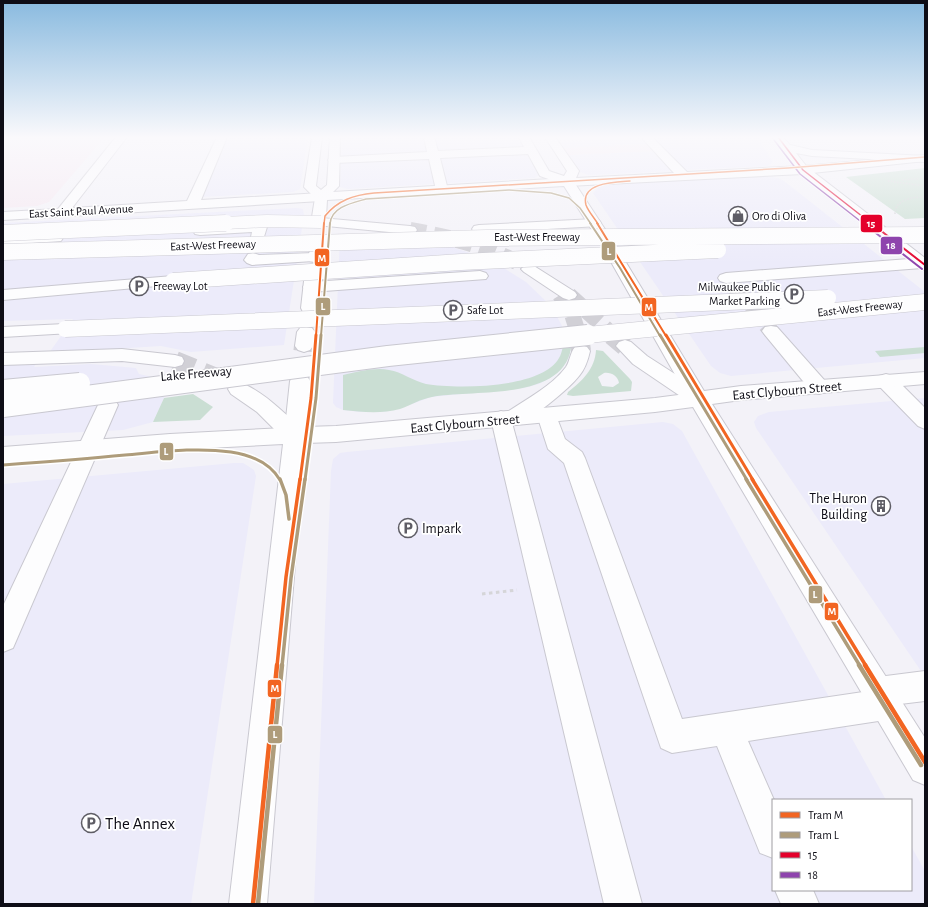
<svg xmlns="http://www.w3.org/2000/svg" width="928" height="907" viewBox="0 0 928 907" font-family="'Alegreya Sans',sans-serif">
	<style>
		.built { fill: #ecebfa }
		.industrial { fill: #f5e8f1 }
		.green { fill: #caded3; fill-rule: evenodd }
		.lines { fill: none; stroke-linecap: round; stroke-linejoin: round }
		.minor-tunnel { stroke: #d1d0d6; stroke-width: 16; stroke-dasharray: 16 8; stroke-linecap: butt }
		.major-tunnel { stroke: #d1d0d6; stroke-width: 20; stroke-dasharray: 20 10; stroke-linecap: butt }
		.highway-tunnel-far1 { stroke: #d1d0d6; stroke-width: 16; stroke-dasharray: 16 8; stroke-linecap: butt }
		.highway-tunnel { stroke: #d1d0d6; stroke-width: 20; stroke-dasharray: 20 10; stroke-linecap: butt }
		.minor-casing { stroke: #c9c8d0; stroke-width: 2 }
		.major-casing { stroke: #c9c8d0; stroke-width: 2 }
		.highway-casing { stroke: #c9c8d0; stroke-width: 2 }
		.path-far1 { stroke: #d5d5d8; stroke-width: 1.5; stroke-dasharray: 1.5 1.5; stroke-linecap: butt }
		.path { stroke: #d5d5d8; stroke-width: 3; stroke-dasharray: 3.5 3.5; stroke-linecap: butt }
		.minor { fill: #fdfdfe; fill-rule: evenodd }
		.major { fill: #fdfdfe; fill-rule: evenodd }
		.highway { fill: #fdfdfe; fill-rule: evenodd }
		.highway-bridge-far2-casing { stroke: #c9c8d0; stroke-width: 13; stroke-linecap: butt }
		.highway-bridge-far1-casing { stroke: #c9c8d0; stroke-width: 17; stroke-linecap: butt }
		.highway-bridge-casing { stroke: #c9c8d0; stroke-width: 22; stroke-linecap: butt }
		.highway-bridge-far2 { stroke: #fdfdfe; stroke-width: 12 }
		.highway-bridge-far1 { stroke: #fdfdfe; stroke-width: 16 }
		.highway-bridge { stroke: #fdfdfe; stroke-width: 20 }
		.bus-1-far1-casing { stroke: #fff; stroke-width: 3 }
		.bus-1-casing { stroke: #fff; stroke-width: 4 }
		.bus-2-far1-casing { stroke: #fff; stroke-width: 3 }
		.bus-2-casing { stroke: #fff; stroke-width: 4 }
		.bus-1-far1 { stroke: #e4002b; stroke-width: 1.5 }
		.bus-1 { stroke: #e4002b; stroke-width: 2 }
		.bus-2-far1 { stroke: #8e44ad; stroke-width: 1.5 }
		.bus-2 { stroke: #8e44ad; stroke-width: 2 }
		.tram-1-far4-casing { stroke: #fff; stroke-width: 3 }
		.tram-1-far3-casing { stroke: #fff; stroke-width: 4 }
		.tram-1-far2-casing { stroke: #fff; stroke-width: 6 }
		.tram-1-far1-casing { stroke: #fff; stroke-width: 6 }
		.tram-1-casing { stroke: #fff; stroke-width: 8 }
		.tram-2-far4-casing { stroke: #fff; stroke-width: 3 }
		.tram-2-far3-casing { stroke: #fff; stroke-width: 4 }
		.tram-2-far2-casing { stroke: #fff; stroke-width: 6 }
		.tram-2-far1-casing { stroke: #fff; stroke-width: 6 }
		.tram-2-casing { stroke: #fff; stroke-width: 8 }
		.tram-1-far4 { stroke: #f26522; stroke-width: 1.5 }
		.tram-1-far3 { stroke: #f26522; stroke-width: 2 }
		.tram-1-far2 { stroke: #f26522; stroke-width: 3 }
		.tram-1-far1 { stroke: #f26522; stroke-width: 3.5 }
		.tram-1 { stroke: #f26522; stroke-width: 4.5 }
		.tram-2-far4 { stroke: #ae9c7b; stroke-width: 1.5 }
		.tram-2-far3 { stroke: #ae9c7b; stroke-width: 2 }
		.tram-2-far2 { stroke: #ae9c7b; stroke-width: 3 }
		.tram-2-far1 { stroke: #ae9c7b; stroke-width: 3.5 }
		.tram-2 { stroke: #ae9c7b; stroke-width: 4.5 }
		.labels { text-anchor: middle; stroke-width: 3.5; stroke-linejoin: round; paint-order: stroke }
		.far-street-label { font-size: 12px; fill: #0e0d16; stroke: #fff }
		.far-poi-label { font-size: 12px; fill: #0e0d16; stroke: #fff; text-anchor: start }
		.street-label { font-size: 14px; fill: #0e0d16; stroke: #fff }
		.poi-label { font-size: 14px; fill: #0e0d16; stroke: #fff; text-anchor: end }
		.near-poi-label { font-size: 17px; fill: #0e0d16; stroke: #fff; text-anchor: start }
		.line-badge { stroke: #fff; stroke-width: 1.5 }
		.badge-label { font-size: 11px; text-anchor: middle; font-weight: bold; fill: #fff }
	</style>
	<rect width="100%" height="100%" fill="#f3f2f8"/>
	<path class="built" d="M227,137H308L300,189L293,192L202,197Z
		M370,137H519L539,175L534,178L348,189L340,187L342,138Z
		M650,137H757L773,162L768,166L682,170Z
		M644,138L650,144L563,148L559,142Z
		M656,151L675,171L588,175L578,171L568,155Z
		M762,176L778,178L784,181L925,292V358L731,376L720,373L711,366L593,193L599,187L613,184Z
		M297,208L303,209L304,215L284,345L191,352L161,346L49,353L73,319L3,321V223Z
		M340,236L443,244L491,260L526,282L552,307L562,326L563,333V347L571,348L569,358L562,368L552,377L539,384L524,388L431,397L401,408L382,412H360L343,410L336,407L333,403Z
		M37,362L34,367L91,364L136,368L139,374L157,378L167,383L164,398L153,422L123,430L3,436V363Z
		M925,398V677L756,428L754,422L758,416L769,412Z
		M663,422L673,424L682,431L886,800H773V890H911V846L925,871V904H314L331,471L333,459L340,453L347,452Z
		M234,463H243L248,466L254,470L256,476L191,904H3V484Z"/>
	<path class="industrial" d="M3,137H105L49,202L37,206L3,208Z
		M650,144L656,151L568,155L563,148Z"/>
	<path class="green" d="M925,168V218L905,219L846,177Z
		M563,347L571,348C563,402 471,389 432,397C421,399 411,405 400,409C381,414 362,412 343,410V375C357,372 375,367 389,370C402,372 413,381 426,384C456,389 542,389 559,358C561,355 562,350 563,347Z
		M925,347V353L880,357L875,351Z
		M596,350L603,351L630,379L632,382L631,391L573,396L567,395L568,392C582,381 595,369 596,350ZM604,373C611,372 618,376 619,383L613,387L602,386L598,377Z
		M193,394L213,407L200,420L153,422L164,398Z"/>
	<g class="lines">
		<path class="minor-tunnel" d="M735,288L771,331"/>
		<path class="major-tunnel" d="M300,381L304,346"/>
		<path class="highway-tunnel-far1" d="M410,230C450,237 488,246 524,266
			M560,295L572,314L579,336
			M569,295L614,336"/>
		<path class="highway-tunnel" d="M579,335L581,351
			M612,335L625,346
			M175,361L226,382"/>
		<g class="minor-casing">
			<path id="minor" d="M116,137H127L72,208L187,201L217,137H227L201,200L321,193L326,194L327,197L326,200L321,201L3,220V212L58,209Z
				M424,137H434L438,151L524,147L519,137H529L549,171L564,176L567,171L545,137H555L579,171L576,178L674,173L641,137H652L687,172L803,166L925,155V161L803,174L568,186L540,176L528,154L440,158L448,190L446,193H438L436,190L429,159L334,163L330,162L328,160L330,158L334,157L427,152Z
				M594,219L599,220L601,223L599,226L479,233L474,232L472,229L474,226L479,225Z
				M260,223L265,224L267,227L263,240L258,241L253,240L251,237L252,232L200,235L195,234L193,231L195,228L200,227Z
				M56,234L61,235L63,238L61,241L3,245V237Z
				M253,253L259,255L314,253L319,254L321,257L319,260L314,261L252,265L247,263L244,260L248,254Z
				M922,258L925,259V267L922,268L726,283L720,281L718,278L720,275L726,273Z
				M480,271L486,273L488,276L486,279L311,292L305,290L303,287L305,284L311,282Z
				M771,326L777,327L826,382L829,387L826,392L819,394L812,392L765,335L762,331L765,327Z
				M886,374L893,376L925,408V429L918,426L879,386L876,381L879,376Z
				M108,398L115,400L118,405L13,648L3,652V606L98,405L101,400Z
				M547,408L554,410L565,439L582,452L585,458L682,719L863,692L867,681L878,677L925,671V701L900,704L896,715L885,720L748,741L774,800L773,858L760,853L717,746L672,753L661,748L564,463L548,449L537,415L540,410Z
				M501,411L508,414L511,419L642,904H604L491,419L494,414Z
				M775,890H813L819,904H781Z"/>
		</g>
		<g class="major-casing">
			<path id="major" d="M312,137H322L316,186L321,190L327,185L330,137H340L339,186L333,192L568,178L572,179L616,246L704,391L741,386L925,372V384L741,400L712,404L925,738V785L913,780L693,407L655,412L336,442L305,443L267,904H229L283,444L170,450L3,463V447L170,434L285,428L290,381L293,376L300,374L307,376L310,381L306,427L336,426L655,398L686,394L602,246L564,186L327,200L326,217L324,220H314L312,217L315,198L304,187Z
				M773,137H783L790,145L812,150L925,156V162L812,156L796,153L807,167L925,258V270L920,268L799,173Z
				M315,250L320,251L322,254L319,261L314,262L309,261L307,258L310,251Z
				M312,276L318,278L320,281L317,308L315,312L309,313L303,312L301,308L304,281L306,278Z
				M306,327L312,328L315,332L313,346L310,350L304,352L298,350L295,346L297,332L300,328Z"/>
		</g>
		<g class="highway-casing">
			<path id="highway" d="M321,218L410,226L415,227L417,230L415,233L410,234L316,225L314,222L316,219Z
				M529,264L534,266L575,292L577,295L575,298L569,300L563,298L524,272L521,269L524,266Z
				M173,276L179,278L181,281L179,284L3,300V290Z
				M65,324L71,325L74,329L71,333L3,337V327Z
				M625,340L631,342L647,356L706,394L709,399L706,404L699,406L692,404L633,364L616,346L619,342Z
				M581,345L587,347L590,351C588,360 585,369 579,376C570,388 528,423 515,425C512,425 509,424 506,423L503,418L506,413C526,399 551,387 566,367C570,361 570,353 575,347Z
				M122,349L175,355L182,357L184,361L182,365L175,367L122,361L3,365V353Z
				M238,382C261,389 284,413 302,429L305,435L302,441L294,443L286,441L257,412L231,394L228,389L231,384Z"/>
		</g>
		<path class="path-far1" d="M920,137L925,140
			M902,180L925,178
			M888,181L925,186
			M895,214C895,199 913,197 925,197"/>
		<path class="path" d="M482,594L517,590"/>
		<use href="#minor" class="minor"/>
		<use href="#major" class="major"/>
		<use href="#highway" class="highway"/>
		<g class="highway-bridge-far2-casing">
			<path id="highway-bridge-far2" d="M204,224L267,221L321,222"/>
		</g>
		<g class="highway-bridge-far1-casing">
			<path id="highway-bridge-far1" d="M3,233L226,223
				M3,252L486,238L925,235
				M173,281L461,262L718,250
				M65,329L828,298
				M577,336L925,302"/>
		</g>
		<g class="highway-bridge-casing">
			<path id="highway-bridge" d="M3,390L80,383
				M3,407L388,356L588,335"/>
		</g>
		<use href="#highway-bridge-far2" class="highway-bridge-far2"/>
		<use href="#highway-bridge-far1" class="highway-bridge-far1"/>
		<use href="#highway-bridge" class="highway-bridge"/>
		<g class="bus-1-far1-casing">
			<path id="bus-1-far1" d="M778,137L803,170L872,224"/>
		</g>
		<g class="bus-1-casing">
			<path id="bus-1" d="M871,223L925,265"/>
		</g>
		<g class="bus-2-far1-casing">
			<path id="bus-2-far1" d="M774,140L800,174L864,224"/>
		</g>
		<g class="bus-2-casing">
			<path id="bus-2" d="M863,223L922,269"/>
		</g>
		<use href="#bus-1-far1" class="bus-1-far1"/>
		<use href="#bus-1" class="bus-1"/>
		<use href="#bus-2-far1" class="bus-2-far1"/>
		<use href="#bus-2" class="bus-2"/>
		<g class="tram-1-far4-casing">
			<path id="tram-1-far4" d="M324,224L325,216C338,200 354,195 374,193L788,168L925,157
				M598,224C595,219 588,211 586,205C580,182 617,182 630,181"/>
		</g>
		<g class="tram-1-far3-casing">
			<path id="tram-1-far3" d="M597,223L666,336
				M316,336L324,223"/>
		</g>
		<g class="tram-1-far2-casing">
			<path id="tram-1-far2" d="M666,335L753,480
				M300,480L311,398L316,335"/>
		</g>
		<g class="tram-1-far1-casing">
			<path id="tram-1-far1" d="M752,479L866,666
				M277,666L286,577L300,479"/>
		</g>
		<g class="tram-1-casing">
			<path id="tram-1" d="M865,665L925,762
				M253,904L277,665"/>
		</g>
		<g class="tram-2-far4-casing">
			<path id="tram-2-far4" d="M330,224C331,207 352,203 366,199L509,190L551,193L569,198L580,208L591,224"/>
		</g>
		<g class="tram-2-far3-casing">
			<path id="tram-2-far3" d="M590,223L620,268L660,336
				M321,336L330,223"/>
		</g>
		<g class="tram-2-far2-casing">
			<path id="tram-2-far2" d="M660,335L747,480
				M3,465C44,462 84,459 125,455C160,452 196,447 231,452C251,455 270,463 280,480
				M305,480L316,398L321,335"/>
		</g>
		<g class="tram-2-far1-casing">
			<path id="tram-2-far1" d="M280,479L286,495L289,519
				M746,479L860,666
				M282,666L291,578L305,479"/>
		</g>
		<g class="tram-2-casing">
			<path id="tram-2" d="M859,665L921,765
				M258,904L282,665"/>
		</g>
		<use href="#tram-1-far4" class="tram-1-far4"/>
		<use href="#tram-1-far3" class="tram-1-far3"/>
		<use href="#tram-1-far2" class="tram-1-far2"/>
		<use href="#tram-1-far1" class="tram-1-far1"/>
		<use href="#tram-1" class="tram-1"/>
		<use href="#tram-2-far4" class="tram-2-far4"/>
		<use href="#tram-2-far3" class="tram-2-far3"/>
		<use href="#tram-2-far2" class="tram-2-far2"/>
		<use href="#tram-2-far1" class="tram-2-far1"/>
		<use href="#tram-2" class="tram-2"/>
	</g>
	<linearGradient id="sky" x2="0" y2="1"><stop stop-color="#89badf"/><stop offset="0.52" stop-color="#faf9fc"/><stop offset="1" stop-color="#faf9fc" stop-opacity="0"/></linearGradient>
	<rect width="928" height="264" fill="url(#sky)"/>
	<defs>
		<g id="shop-ring" transform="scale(1)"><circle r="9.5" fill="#fff" stroke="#5e5d65" stroke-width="1.5"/><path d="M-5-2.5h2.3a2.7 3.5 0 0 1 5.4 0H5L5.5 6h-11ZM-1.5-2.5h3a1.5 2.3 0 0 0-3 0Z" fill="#5e5d65"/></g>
		<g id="parking-ring" transform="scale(1)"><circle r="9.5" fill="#fff" stroke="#5e5d65" stroke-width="1.5"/><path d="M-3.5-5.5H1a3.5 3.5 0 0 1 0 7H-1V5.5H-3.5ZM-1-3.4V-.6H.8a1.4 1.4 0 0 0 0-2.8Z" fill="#5e5d65"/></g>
		<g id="building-ring" transform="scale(1)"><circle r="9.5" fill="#fff" stroke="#5e5d65" stroke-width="1.5"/><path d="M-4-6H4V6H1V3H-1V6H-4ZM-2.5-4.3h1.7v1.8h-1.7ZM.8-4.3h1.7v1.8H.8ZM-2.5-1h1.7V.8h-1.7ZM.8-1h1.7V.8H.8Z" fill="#5e5d65"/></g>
	</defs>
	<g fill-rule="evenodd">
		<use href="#shop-ring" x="738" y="216"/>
		<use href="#parking-ring" x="139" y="286"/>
		<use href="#parking-ring" x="794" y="294"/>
		<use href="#parking-ring" x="453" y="310"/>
		<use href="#building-ring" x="881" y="506"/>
		<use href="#parking-ring" x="408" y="528"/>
		<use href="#parking-ring" x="91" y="823"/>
	</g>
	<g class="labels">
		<g class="far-street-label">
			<text transform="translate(81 211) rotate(-3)" y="4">East Saint Paul Avenue</text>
			<text x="537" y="241">East-West Freeway</text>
			<text transform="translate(213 245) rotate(-2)" y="4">East-West Freeway</text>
			<text transform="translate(860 308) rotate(-6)" y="4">East-West Freeway</text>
		</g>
		<g class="far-poi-label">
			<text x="752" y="220">Oro di Oliva</text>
			<text x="153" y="290">Freeway Lot</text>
			<text x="780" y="291" text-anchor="end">Milwaukee Public<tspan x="780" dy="14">Market Parking</tspan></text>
			<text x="467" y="314">Safe Lot</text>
		</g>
		<g class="street-label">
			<text transform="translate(196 373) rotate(-5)" y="5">Lake Freeway</text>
			<text transform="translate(787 390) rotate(-5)" y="5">East Clybourn Street</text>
			<text transform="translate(465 423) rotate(-5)" y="5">East Clybourn Street</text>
		</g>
		<g class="poi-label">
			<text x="867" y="503">The Huron<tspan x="867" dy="16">Building</tspan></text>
			<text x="422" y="533" text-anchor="start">Impark</text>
		</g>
		<g class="near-poi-label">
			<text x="105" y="829">The Annex</text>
		</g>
	</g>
	<g class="line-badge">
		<rect x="860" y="214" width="23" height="19" rx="4" fill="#e4002b"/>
		<rect x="880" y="236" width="23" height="19" rx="4" fill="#8e44ad"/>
		<rect x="601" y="241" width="15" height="20" rx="4" fill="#ae9c7b"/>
		<rect x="314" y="248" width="16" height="19" rx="4" fill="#f26522"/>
		<rect x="315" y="297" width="16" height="19" rx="4" fill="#ae9c7b"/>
		<rect x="641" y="297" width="16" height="20" rx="4" fill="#f26522"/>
		<rect x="159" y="442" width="15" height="19" rx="4" fill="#ae9c7b"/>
		<rect x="808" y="585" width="15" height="19" rx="4" fill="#ae9c7b"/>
		<rect x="824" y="602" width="15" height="19" rx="4" fill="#f26522"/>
		<rect x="267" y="679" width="15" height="19" rx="4" fill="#f26522"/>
		<rect x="267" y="725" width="16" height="19" rx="4" fill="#ae9c7b"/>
	</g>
	<g class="badge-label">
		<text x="871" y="227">15</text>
		<text x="891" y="249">18</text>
		<text x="609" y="255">L</text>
		<text x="322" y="262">M</text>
		<text x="323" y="310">L</text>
		<text x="649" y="311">M</text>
		<text x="166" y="455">L</text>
		<text x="815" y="598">L</text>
		<text x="832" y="615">M</text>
		<text x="275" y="692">M</text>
		<text x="275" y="738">L</text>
	</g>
	<rect width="928" height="907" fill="none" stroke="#0e0d16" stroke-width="8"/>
	<rect x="772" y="799" width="140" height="92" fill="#ffffff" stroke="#9f9ea2"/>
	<rect x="780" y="812" width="20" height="6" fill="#f26522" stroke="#9f9ea2"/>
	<text x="808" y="819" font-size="12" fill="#0e0d16">Tram M</text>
	<rect x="780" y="832" width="20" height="6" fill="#ae9c7b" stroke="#9f9ea2"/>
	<text x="808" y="839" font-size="12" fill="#0e0d16">Tram L</text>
	<rect x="780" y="852" width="20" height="6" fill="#e4002b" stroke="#9f9ea2"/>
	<text x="808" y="859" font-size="12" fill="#0e0d16">15</text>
	<rect x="780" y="872" width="20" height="6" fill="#8e44ad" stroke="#9f9ea2"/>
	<text x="808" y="879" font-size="12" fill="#0e0d16">18</text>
</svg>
